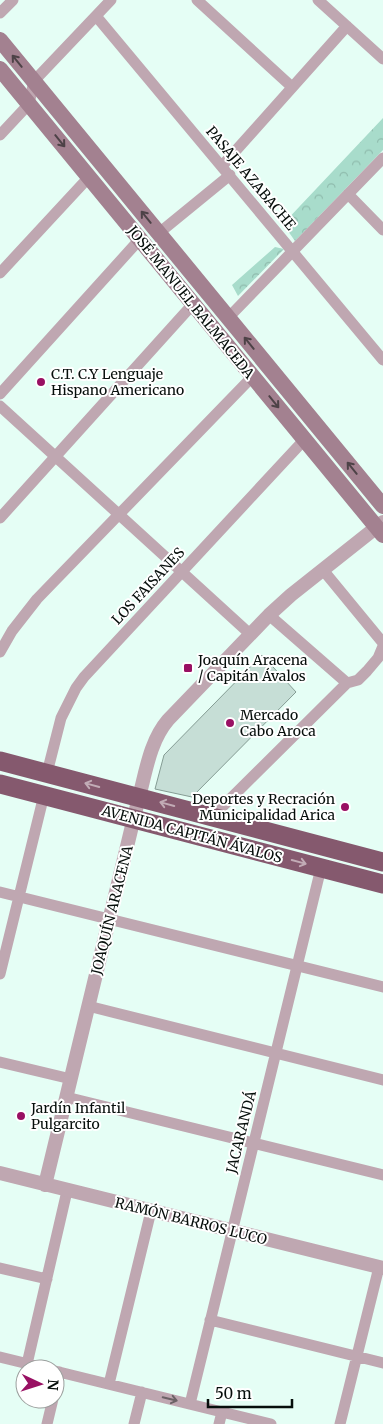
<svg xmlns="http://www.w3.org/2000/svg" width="383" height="1424" viewBox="0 0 383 1424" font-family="Merriweather,serif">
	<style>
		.park { fill: url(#park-crowns) }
		.building { fill: #c6ded6; stroke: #859c94 }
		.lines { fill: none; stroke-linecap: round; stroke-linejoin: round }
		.minor { stroke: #bfa7b1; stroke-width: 11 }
		.tertiary { stroke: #bfa7b1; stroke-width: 14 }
		.secondary { stroke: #a38190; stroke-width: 16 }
		.trunk { stroke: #85596e; stroke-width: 19 }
		.oneway { stroke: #4d4247 }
		.oneway2 { stroke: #c2acb6 }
		.oneway3 { stroke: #6c6266 }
		.poi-dot { fill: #991063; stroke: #fff; stroke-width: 2 }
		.labels { text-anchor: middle; stroke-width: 4; stroke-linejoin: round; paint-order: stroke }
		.street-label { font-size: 14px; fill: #060e0b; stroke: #fff }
		.poi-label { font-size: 14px; fill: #060e0b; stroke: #fff; text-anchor: start }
	</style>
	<defs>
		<pattern id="park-crowns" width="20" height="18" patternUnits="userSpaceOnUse" patternTransform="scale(1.25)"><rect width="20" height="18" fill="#a8dccb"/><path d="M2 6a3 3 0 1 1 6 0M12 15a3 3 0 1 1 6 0" fill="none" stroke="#8fbcad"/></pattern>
	</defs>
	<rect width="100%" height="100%" fill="#e5fef5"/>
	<path class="park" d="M383,118V150L295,241L283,224Z
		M275,247L284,249L238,296L232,285Z"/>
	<path class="building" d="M262,655L296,692L192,797L155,789L164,755Z"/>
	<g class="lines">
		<path class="minor" d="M197,0L292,87
			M318,0L383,59
			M0,13L13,0
			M96,16L383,360
			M0,135L29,104L34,81L111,0
			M222,166L347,26
			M348,194L383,230
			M159,233L230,175
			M0,273L89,177
			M228,318L383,158
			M0,394L140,239
			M0,406L250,634
			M0,518L193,304
			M323,570L383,643
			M269,615L347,683
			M0,652L12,631L37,599L253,376
			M47,773L61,718L76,688L84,677L305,439
			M212,817L347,683L358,680L367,671L378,658L383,646
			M0,892L383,987
			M0,974L44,795
			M88,1006L383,1080
			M0,1062L71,1079
			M66,1097L383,1175
			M0,1268L47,1279
			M210,1320L383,1363
			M0,1357L49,1369
			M27,1364L67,1191
			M55,1371L271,1424
			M109,1384L151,1211
			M55,1392L60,1372
			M190,1404L321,868
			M47,1424L53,1399
			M134,1424L142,1392
			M219,1424L222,1412
			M340,1424L379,1267"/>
		<path class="tertiary" d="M0,1173L383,1268
			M45,1185L139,797C146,771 150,741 168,720L269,615L291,595L383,522"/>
		<path class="secondary" d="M0,40L383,506
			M0,69L383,535"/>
		<path class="trunk" d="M0,761L383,862
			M0,784L383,884"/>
	</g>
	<defs><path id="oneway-shaft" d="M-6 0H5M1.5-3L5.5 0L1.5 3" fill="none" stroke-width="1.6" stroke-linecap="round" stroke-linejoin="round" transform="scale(1.25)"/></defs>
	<g class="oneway">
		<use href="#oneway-shaft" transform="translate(17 61) rotate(-129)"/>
		<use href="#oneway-shaft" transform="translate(60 141) rotate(51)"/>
		<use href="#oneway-shaft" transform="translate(146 217) rotate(-129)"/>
		<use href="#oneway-shaft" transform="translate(249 343) rotate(-129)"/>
		<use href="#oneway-shaft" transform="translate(274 402) rotate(51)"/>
		<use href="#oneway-shaft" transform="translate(352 468) rotate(-129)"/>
	</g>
	<g class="oneway2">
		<use href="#oneway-shaft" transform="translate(92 785) rotate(-165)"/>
		<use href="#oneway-shaft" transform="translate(167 804) rotate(-165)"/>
		<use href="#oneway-shaft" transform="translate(299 862) rotate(15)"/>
	</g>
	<use class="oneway3" href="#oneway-shaft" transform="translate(170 1399) rotate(14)"/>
	<g class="poi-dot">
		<circle cx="41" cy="382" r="5"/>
		<rect x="183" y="663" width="10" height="10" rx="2.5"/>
		<circle cx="230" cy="723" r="5"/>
		<circle cx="345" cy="807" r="5"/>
		<circle cx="21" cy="1116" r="5"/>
	</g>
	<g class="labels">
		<g class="street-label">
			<text transform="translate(251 178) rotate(50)" y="5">PASAJE AZABACHE</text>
			<text transform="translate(191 302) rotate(51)" y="5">JOSÉ MANUEL BALMACEDA</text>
			<text transform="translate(148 586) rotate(-47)" y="5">LOS FAISANES</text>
			<text transform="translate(192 834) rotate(15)" y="5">AVENIDA CAPITÁN ÁVALOS</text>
			<text transform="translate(112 910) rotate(-76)" y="5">JOAQUÍN ARACENA</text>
			<text transform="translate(241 1132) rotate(-76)" y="5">JACARANDÁ</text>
			<text transform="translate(191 1221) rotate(14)" y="5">RAMÓN BARROS LUCO</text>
		</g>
		<g class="poi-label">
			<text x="51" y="379">C.T. C.Y Lenguaje<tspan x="51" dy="16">Hispano Americano</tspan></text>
			<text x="198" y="665">Joaquín Aracena<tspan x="198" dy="16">/ Capitán Ávalos</tspan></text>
			<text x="240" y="720">Mercado<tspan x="240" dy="16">Cabo Aroca</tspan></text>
			<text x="335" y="804" text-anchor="end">Deportes y Recración<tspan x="335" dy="16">Municipalidad Arica</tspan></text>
			<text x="31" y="1113">Jardín Infantil<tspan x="31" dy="16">Pulgarcito</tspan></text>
		</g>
	</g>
	<g transform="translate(40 1384) rotate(94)"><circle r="24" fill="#ffffff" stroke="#9b9f9d"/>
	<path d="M0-4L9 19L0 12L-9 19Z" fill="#991063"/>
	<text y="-8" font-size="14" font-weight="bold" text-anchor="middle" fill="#060e0b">N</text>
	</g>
	<path d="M208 1399v8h84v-8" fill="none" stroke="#060e0b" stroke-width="2.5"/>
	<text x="215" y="1399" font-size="15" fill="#060e0b" stroke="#ffffff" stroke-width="4" paint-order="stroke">50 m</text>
</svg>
